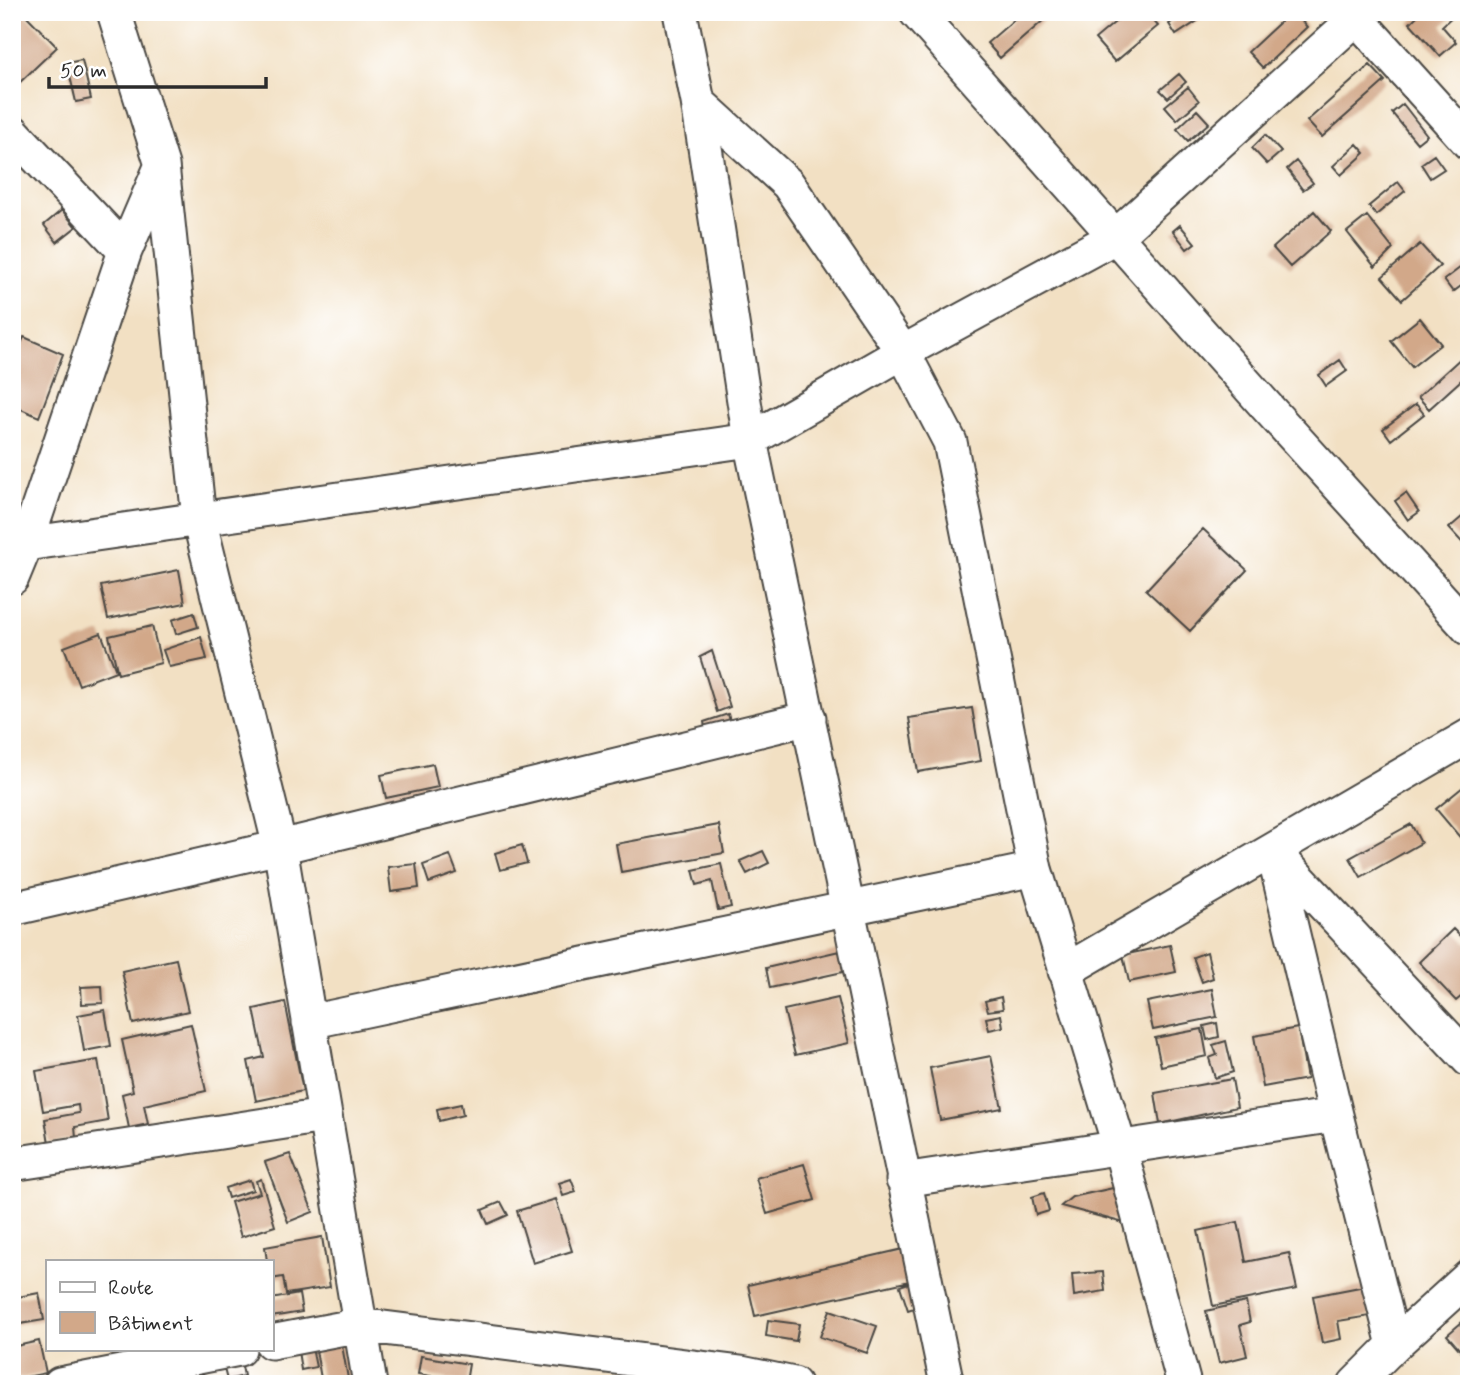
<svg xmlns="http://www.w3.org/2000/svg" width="1481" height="1396" viewBox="0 0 1481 1396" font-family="Mynerve,sans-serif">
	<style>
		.building { fill: #d2a889 }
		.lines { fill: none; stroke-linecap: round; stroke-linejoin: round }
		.street-casing { stroke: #494642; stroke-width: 37 }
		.street { stroke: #fff; stroke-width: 33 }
	</style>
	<rect width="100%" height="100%" fill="#fff"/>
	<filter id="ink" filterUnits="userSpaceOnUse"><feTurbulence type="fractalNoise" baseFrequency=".0143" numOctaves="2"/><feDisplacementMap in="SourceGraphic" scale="14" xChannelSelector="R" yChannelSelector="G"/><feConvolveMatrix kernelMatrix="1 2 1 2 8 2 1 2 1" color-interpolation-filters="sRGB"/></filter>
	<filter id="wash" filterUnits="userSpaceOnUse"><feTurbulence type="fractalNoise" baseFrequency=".00686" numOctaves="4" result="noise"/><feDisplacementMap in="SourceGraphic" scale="28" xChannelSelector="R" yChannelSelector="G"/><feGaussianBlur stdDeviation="1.57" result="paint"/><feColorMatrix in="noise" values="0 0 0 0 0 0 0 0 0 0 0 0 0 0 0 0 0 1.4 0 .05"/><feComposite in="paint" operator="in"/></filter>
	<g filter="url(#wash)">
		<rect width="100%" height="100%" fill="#f2e0c3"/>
		<g id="blocks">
			<path class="building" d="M18,12H23L57,47L17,85L12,80V18Z
				M1023,12H1053L1000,58L987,43Z
				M1127,12H1146L1158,26L1115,62L1095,39Z
				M1186,12H1197L1202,18L1176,35L1169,24Z
				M1291,12H1294L1307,27L1263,68L1248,52Z
				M1421,12H1457L1442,26L1456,42L1440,56L1410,23Z
				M82,60L91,99L76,102L67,63Z
				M1370,65L1385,81L1322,137L1307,121Z
				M1179,74L1186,82L1168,98L1160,90Z
				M1188,87L1199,101L1177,120L1165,106Z
				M1403,104L1427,135L1417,143L1392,113Z
				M1197,110L1209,123L1188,141L1177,129Z
				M1265,135L1281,152L1267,164L1252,148Z
				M1357,144L1365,153L1341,175L1333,166Z
				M1434,155L1444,169L1430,178L1421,164Z
				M1296,161L1313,183L1303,190L1287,169Z
				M1398,182L1405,191L1376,215L1369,206Z
				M62,210L76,227L57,242L44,225Z
				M1314,211L1331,231L1290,267L1273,248Z
				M1367,216L1393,249L1375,267L1347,232Z
				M1180,225L1195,243L1187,249L1173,231Z
				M1420,244L1440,266L1402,300L1382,277Z
				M1469,261V280L1453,292L1444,280Z
				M1420,318L1441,344L1412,367L1391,341Z
				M24,337L63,354L39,417L12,405V363Z
				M1462,357L1469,364V373L1429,409L1418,397Z
				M1340,360L1347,371L1326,386L1319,375Z
				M1416,404L1424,414L1391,440L1383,429Z
				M1406,493L1419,512L1408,520L1395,501Z
				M1469,511V550L1449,528Z
				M1203,529L1247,570L1190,631L1146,590Z
				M179,570L185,603L108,619L101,586Z
				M194,613L198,627L176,634L172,620Z
				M152,626L161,663L118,674L109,636Z
				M101,633L116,671L79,685L64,647Z
				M201,637L207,659L169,667L163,650Z
				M712,651L730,707L717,712L700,657Z
				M972,708L981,761L918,772L909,718Z
				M728,714L733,731L705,727L704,722Z
				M433,764L438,787L386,798L381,775Z
				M1469,782V848L1436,809Z
				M1411,824L1421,843L1361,877L1350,858Z
				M719,825L724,853L621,872L616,844Z
				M522,845L527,863L500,870L495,853Z
				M763,851L769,863L747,874L740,861Z
				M450,855L457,873L429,883L423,865Z
				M416,864L419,888L391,892L388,867Z
				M721,864L731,907L718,910L712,881L697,885L693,870Z
				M1453,929L1469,945V990L1456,1001L1419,962Z
				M1170,945L1176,972L1129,982L1123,955Z
				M848,949L852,970L770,988L766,968Z
				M1207,952L1213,978L1202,982L1193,957Z
				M176,959L188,1011L133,1024L122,971Z
				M102,986L103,1003L82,1004L81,987Z
				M1212,989L1217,1017L1153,1030L1147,1002Z
				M1001,997L1003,1009L988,1011L985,1001Z
				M838,998L849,1043L795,1055L784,1010Z
				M285,1002L303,1091L256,1101L248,1061L264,1057L254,1009Z
				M105,1010L111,1046L84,1051L78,1015Z
				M1001,1015L1003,1027L989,1030L986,1018Z
				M1217,1023L1219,1037L1207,1040L1204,1026Z
				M191,1024L206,1091L144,1105L148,1124L129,1128L122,1094L133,1091L122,1040Z
				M1298,1028L1307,1079L1263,1087L1254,1036Z
				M1202,1029L1207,1056L1161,1066L1155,1038Z
				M1226,1041L1233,1072L1215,1078L1209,1058L1217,1055L1213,1045Z
				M991,1056L1002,1108L940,1120L930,1068Z
				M98,1060L108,1121L75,1127L76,1138L49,1143L45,1119L79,1113L78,1105L43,1111L36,1071Z
				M1232,1079L1237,1107L1160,1124L1155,1093Z
				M461,1104L463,1115L439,1121L437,1109Z
				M290,1154L313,1212L288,1222L265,1162Z
				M804,1164L815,1200L767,1214L756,1178Z
				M261,1179L275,1226L241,1237L231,1202L260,1193L256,1181Z
				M571,1179L576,1192L563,1196L559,1183Z
				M250,1180L253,1190L228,1198L225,1188Z
				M1127,1185L1135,1226L1061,1206L1072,1197Z
				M1044,1193L1049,1211L1036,1215L1032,1197Z
				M556,1199L572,1251L533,1263L517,1211Z
				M501,1202L508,1215L488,1224L482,1210Z
				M1238,1222L1246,1262L1289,1253L1297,1289L1213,1306L1198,1231Z
				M322,1237L330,1287L286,1294L283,1277L271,1279V1261H267L265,1247Z
				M912,1247L919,1279L755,1316L748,1285Z
				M1103,1272L1105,1291L1074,1296L1072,1274Z
				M914,1281L923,1305L908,1310L900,1286Z
				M1365,1286L1370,1316L1338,1321L1341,1339L1322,1343L1313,1296Z
				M39,1293L44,1320L14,1325L12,1314V1298Z
				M299,1294L302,1312L271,1317V1299Z
				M1246,1302L1250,1322L1240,1325L1247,1356L1219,1363L1206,1311Z
				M830,1310L877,1326L867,1353L820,1337Z
				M1469,1316V1354L1466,1357L1447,1335Z
				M768,1320L799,1324L796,1341L766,1336Z
				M341,1340L349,1384H322L315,1345Z
				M39,1341L46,1373L12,1380V1347Z
				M312,1348L316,1367L301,1370L298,1351Z
				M421,1356L469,1364L466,1382L418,1374Z
				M241,1361L244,1376L227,1380L223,1365Z"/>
		</g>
	</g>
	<g filter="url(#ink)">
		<use href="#blocks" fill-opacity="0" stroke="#494642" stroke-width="2"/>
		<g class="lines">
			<g class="street-casing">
				<path id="street" d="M114,12L162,165L199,519L280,847L370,1384
					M680,12L698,102L788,184L903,352L950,442L1035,869L1120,1148L1184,1384
					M916,12L1266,406L1469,629
					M1351,12L1469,143
					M698,102L750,440L947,1384
					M12,131L125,251
					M12,530L26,544L750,440L903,352L1115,237L1363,12
					M12,578L26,544L125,251L161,167
					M1273,851L1336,1115L1394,1345
					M1275,853L1469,1060
					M12,909L280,847L809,718
					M1065,971L1469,736
					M309,1022L1035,869
					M12,1164L324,1116
					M903,1180L1336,1115
					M271,1342L360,1325L741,1373L794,1384
					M60,1384L239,1349
					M1355,1384L1394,1345L1469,1277"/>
			</g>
			<use href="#street" class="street"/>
		</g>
	</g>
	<rect width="1481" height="1396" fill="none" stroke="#fff" stroke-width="42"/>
	<rect x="46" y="1260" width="228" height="91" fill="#ffffff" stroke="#aaaaaa" stroke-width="2"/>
	<rect x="60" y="1282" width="35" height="10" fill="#ffffff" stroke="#aaaaaa" stroke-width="2"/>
	<text x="108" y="1294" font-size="21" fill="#2b2b2b">Route</text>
	<rect x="60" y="1312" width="35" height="21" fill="#d2a889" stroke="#aaaaaa" stroke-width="2"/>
	<text x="108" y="1330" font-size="21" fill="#2b2b2b">Bâtiment</text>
	<path d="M49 77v10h217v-10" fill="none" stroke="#2b2b2b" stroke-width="3.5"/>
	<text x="60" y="77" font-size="21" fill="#2b2b2b" stroke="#ffffff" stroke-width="5" paint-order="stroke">50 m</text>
</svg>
